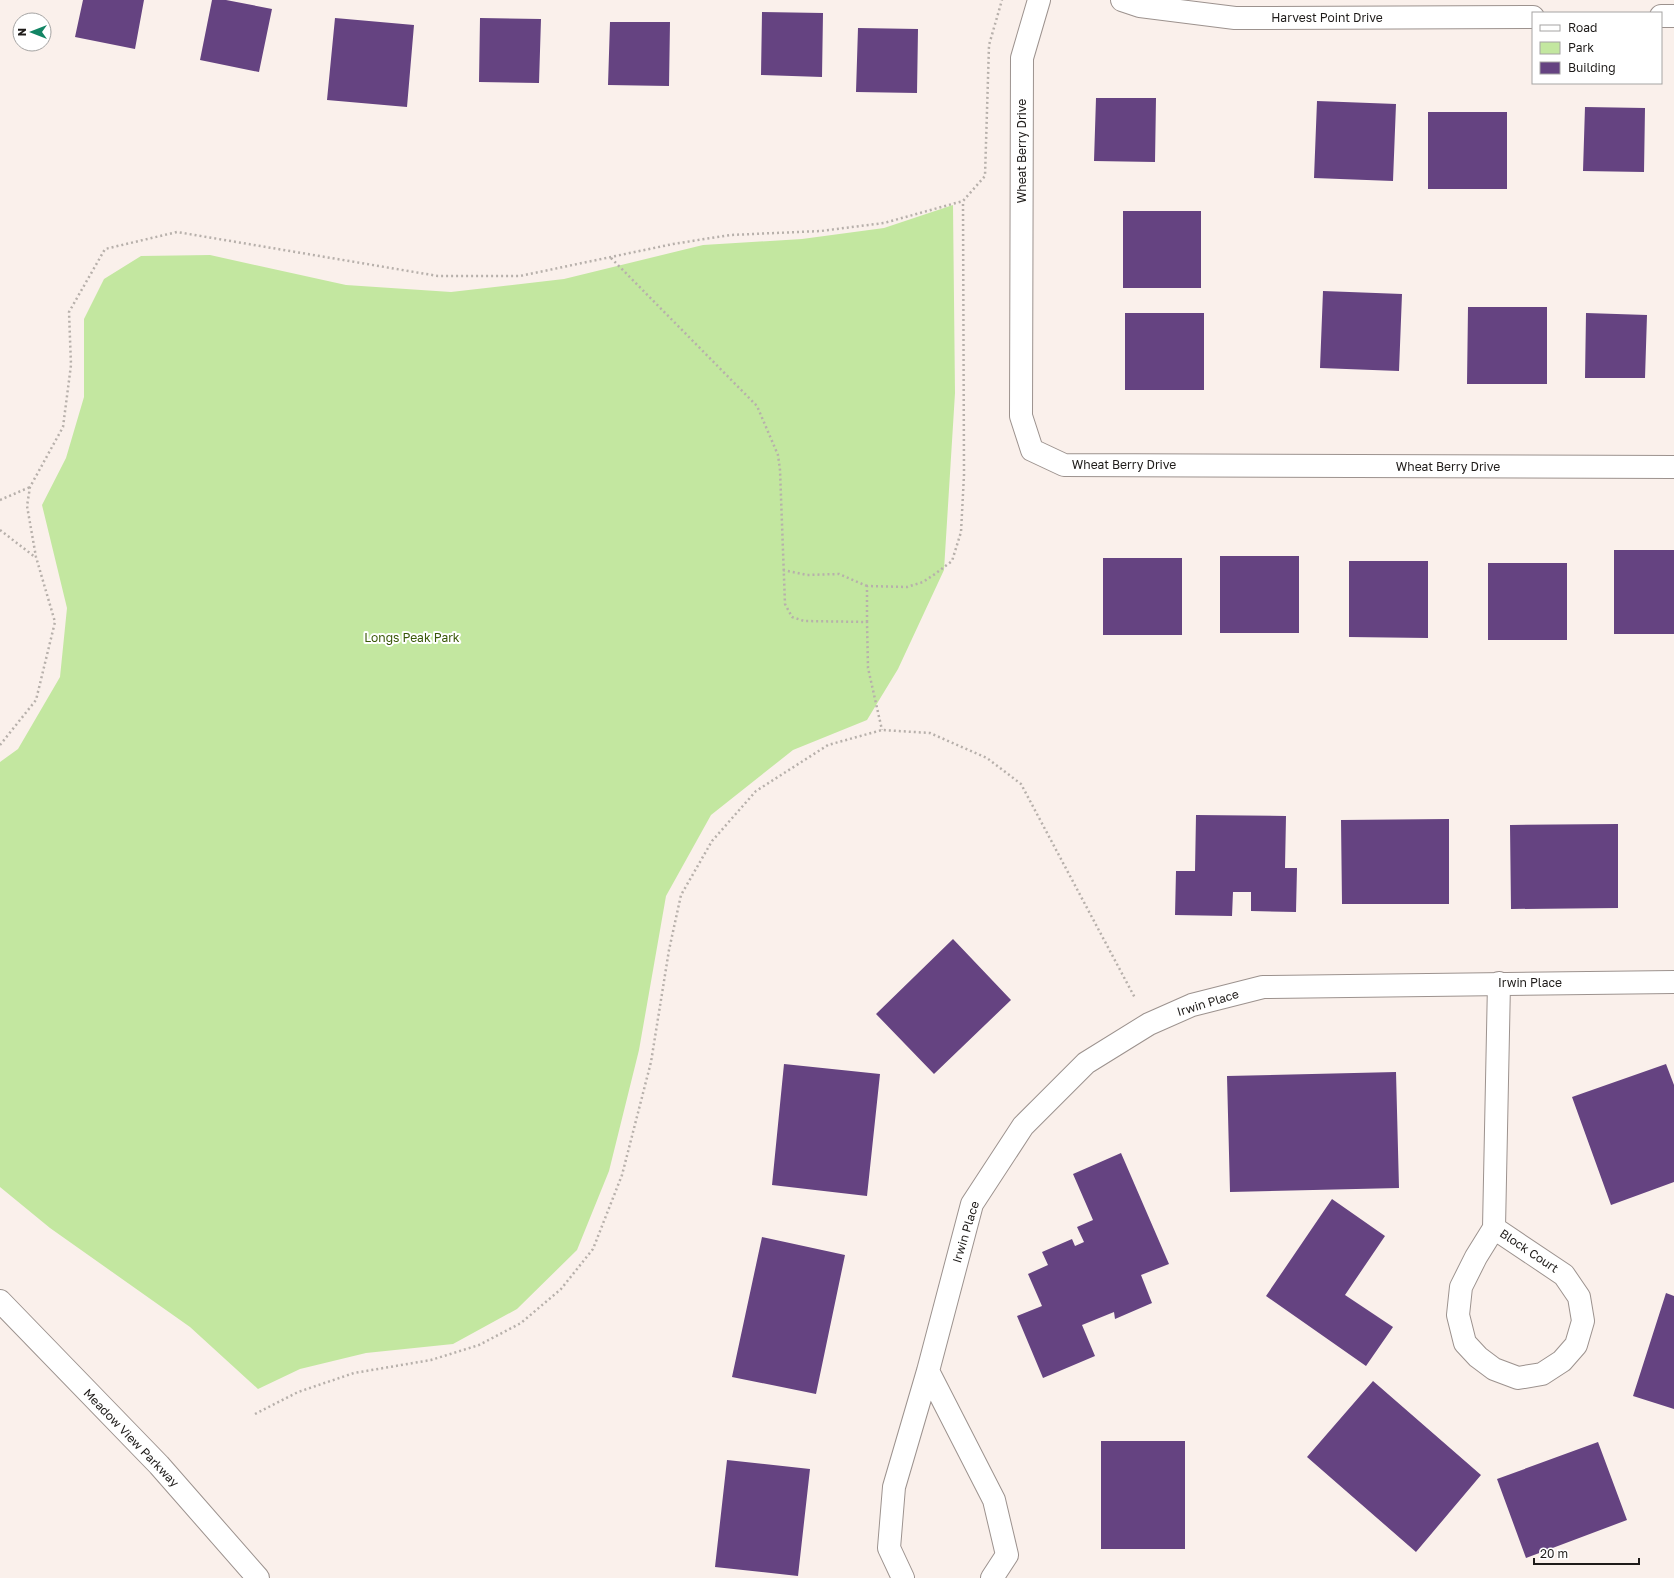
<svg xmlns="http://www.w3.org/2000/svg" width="1674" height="1578" viewBox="0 0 1674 1578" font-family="'Golos Text',sans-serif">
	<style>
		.green { fill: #c3e7a0 }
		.building { fill: #654381 }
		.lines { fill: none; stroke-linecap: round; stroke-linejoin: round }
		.minor-casing { stroke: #9c928e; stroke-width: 24 }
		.path { stroke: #b7b0ab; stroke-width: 2.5; stroke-dasharray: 2 3; stroke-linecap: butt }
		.minor { stroke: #fff; stroke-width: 22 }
		.labels { text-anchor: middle; stroke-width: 4; stroke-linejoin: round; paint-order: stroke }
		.street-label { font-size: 12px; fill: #1e1b19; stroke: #fff }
		.park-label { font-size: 12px; fill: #395808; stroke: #fff }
	</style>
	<rect width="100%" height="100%" fill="#faf0eb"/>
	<path class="green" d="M953,205L955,393L944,570L898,669L867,720L793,750L711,815L666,896L639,1050L609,1171L577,1250L517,1309L453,1344L366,1353L300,1369L258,1389L190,1327L50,1228L0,1187V762L18,749L60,677L67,608L42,505L66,458L84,397V319L104,279L141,256L210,255L346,285L451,292L564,279L703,245L802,239L884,228Z"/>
	<path class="building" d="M83,0H144L135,49L75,37Z
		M212,0H226L272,9L259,72L200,60Z
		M762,12L823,13L822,77L761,75Z
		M335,18L414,25L407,107L327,100Z
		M480,18L541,19L539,83L479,82Z
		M610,22H670L669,86L608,85Z
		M858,28L918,29L917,93L856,92Z
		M1096,98H1156L1155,162L1094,161Z
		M1317,101L1396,104L1393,181L1314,178Z
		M1585,107L1645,108L1644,172L1583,171Z
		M1428,112H1507V189H1428Z
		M1123,211H1201V288H1123Z
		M1323,291L1402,294L1399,371L1320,368Z
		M1468,307H1547V384H1467Z
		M1125,313H1204V390H1125Z
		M1586,313L1647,315L1645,378H1585Z
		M1614,550H1674V634H1614Z
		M1220,556H1299V633H1220Z
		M1103,558H1182V635H1103Z
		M1349,561H1428V638L1349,637Z
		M1488,563H1567V640H1488Z
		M1196,815L1286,816L1285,868H1297L1296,912L1251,911V892H1233L1232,916L1175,915L1176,871H1195Z
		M1449,819V904H1342L1341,820Z
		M1618,824V908L1511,909L1510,825Z
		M953,939L1011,1000L934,1074L876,1014Z
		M784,1064L880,1074L867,1196L772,1185Z
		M1666,1064L1674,1085V1182L1611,1205L1572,1097Z
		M1396,1072L1399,1188L1230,1192L1227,1076Z
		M1121,1153L1169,1264L1141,1275L1152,1303L1115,1319L1114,1312L1082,1325L1095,1356L1043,1378L1017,1316L1042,1306L1028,1274L1048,1265L1042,1252L1072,1239L1075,1246L1084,1242L1077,1227L1093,1220L1073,1174Z
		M1332,1199L1385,1236L1345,1295L1393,1327L1366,1366L1266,1296Z
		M762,1237L845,1255L816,1394L732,1377Z
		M1666,1293L1674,1296V1409L1633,1396Z
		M1373,1381L1481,1475L1416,1552L1307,1457Z
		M1101,1441H1185V1549H1101Z
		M1598,1442L1627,1520L1526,1558L1497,1479Z
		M727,1460L810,1469L798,1576L715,1567Z"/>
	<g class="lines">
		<g class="minor-casing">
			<path id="minor" d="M1039,0L1022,58L1021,416L1032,450L1064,465L1674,467
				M1122,0L1140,6L1235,18L1533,17
				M1661,16H1674
				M1494,1228L1564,1275L1579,1297L1583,1321L1576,1345L1562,1361L1542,1374L1518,1378L1494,1369L1478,1357L1465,1343L1458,1315L1461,1287L1476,1257L1494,1228L1499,983
				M0,1301L159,1465L258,1578
				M928,1371L994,1500L1007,1555L992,1578
				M903,1578L889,1548L894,1487L928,1371L972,1204L1023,1126L1086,1063L1149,1024L1192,1005L1263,987L1674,982"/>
		</g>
		<path class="path" d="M611,258L757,406L778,455L780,470L785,604L792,617L804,621L867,622L868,668L882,730
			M0,500L30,487
			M0,530L35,557
			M783,570L807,575L839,574L867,586
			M867,622V586L907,587L923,582L935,574L952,561L961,532L964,475L963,201
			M0,745L36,700L55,622L36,557L27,506L30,487L63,427L71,365L69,312L105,249L177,232L438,276H520L673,244L730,235L821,231L884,223L963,201L985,176L989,45L1002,0
			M255,1414L298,1392L354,1373L431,1360L479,1345L521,1323L561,1289L593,1249L622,1175L651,1062L669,950L681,895L712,841L756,791L828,745L882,730L930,733L987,758L1021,784L1135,998"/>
		<use href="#minor" class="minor"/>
	</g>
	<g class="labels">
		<g class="street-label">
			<text x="1327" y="22">Harvest Point Drive</text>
			<text transform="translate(1022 151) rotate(-90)" y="4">Wheat Berry Drive</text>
			<text x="1124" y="469">Wheat Berry Drive</text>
			<text x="1448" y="471">Wheat Berry Drive</text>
			<text x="1530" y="987">Irwin Place</text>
			<text transform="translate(1208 1003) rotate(-17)" y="4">Irwin Place</text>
			<text transform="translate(966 1232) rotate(-73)" y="4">Irwin Place</text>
			<text transform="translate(1529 1251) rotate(34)" y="4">Block Court</text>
			<text transform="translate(131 1438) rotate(46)" y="4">Meadow View Parkway</text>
		</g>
		<g class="park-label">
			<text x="412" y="642">Longs Peak Park</text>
		</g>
	</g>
	<rect x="1532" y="12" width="130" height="72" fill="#ffffff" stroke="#a5a4a3"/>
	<rect x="1540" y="25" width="20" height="6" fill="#ffffff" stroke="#a5a4a3"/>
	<text x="1568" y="32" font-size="12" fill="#1e1b19">Road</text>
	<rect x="1540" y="42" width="20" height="12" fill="#c3e7a0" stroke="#a5a4a3"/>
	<text x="1568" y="52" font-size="12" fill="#1e1b19">Park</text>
	<rect x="1540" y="62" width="20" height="12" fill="#654381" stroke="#a5a4a3"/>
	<text x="1568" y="72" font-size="12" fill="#1e1b19">Building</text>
	<g transform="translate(32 32) rotate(270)"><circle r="19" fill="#ffffff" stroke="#a5a4a3"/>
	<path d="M0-3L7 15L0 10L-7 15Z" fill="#128564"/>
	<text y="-6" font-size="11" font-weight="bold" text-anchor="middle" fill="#1e1b19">N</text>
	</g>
	<path d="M1534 1558v6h105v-6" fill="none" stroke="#1e1b19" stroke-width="2"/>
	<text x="1540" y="1558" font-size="12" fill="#1e1b19" stroke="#ffffff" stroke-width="3" paint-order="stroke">20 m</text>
</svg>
